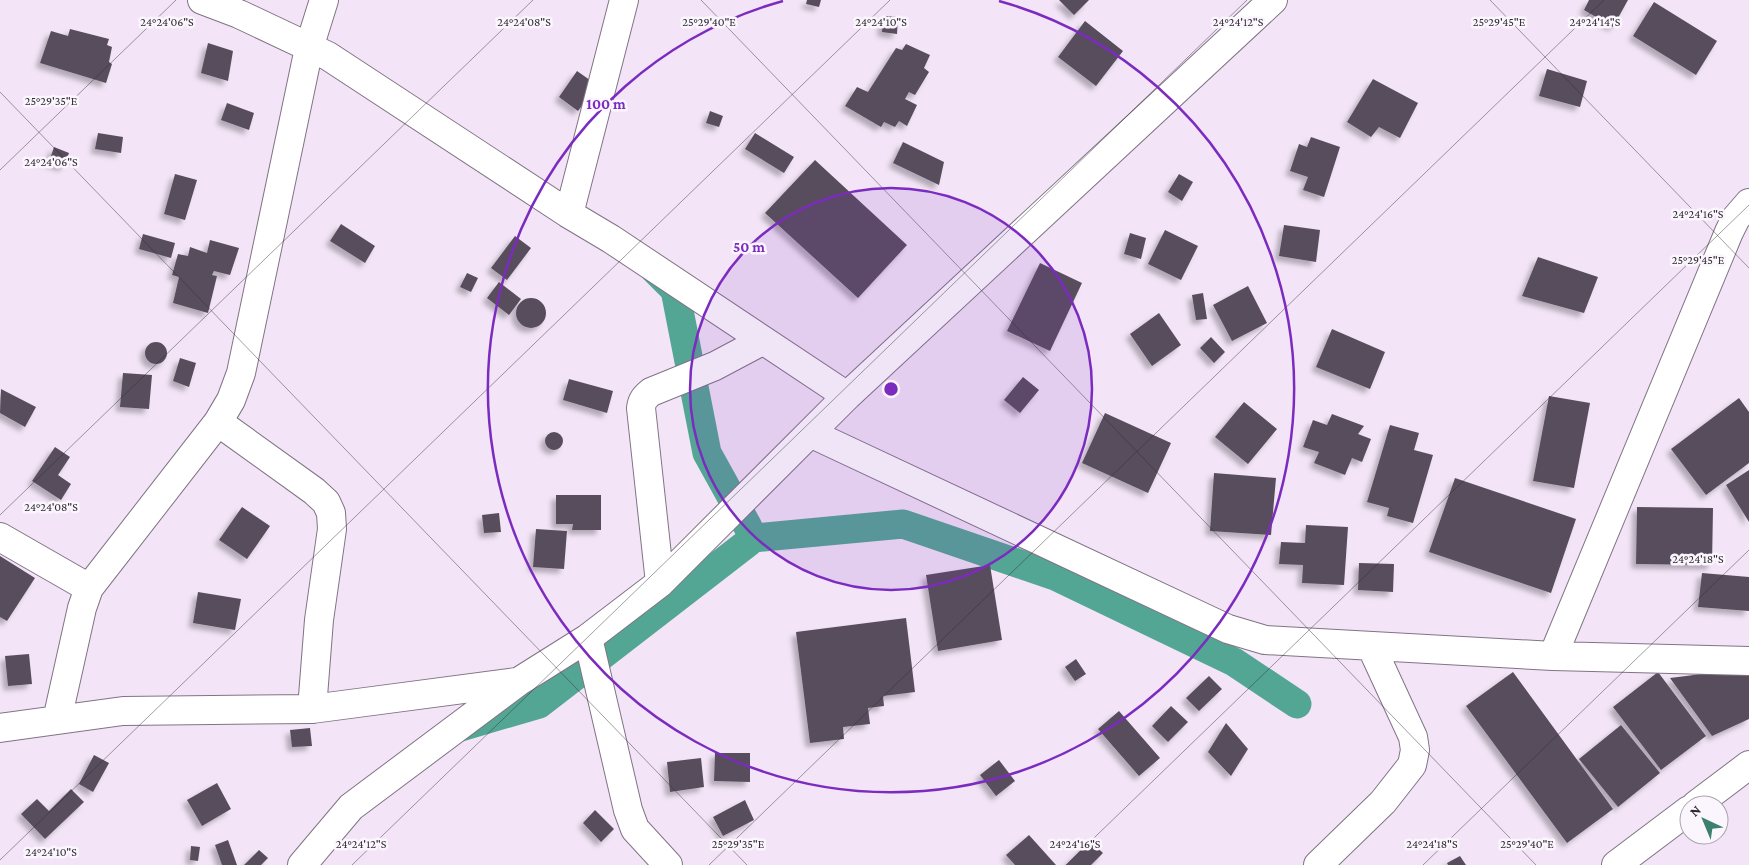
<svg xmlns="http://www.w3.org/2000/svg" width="1749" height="865" viewBox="0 0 1749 865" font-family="'Crimson Pro',serif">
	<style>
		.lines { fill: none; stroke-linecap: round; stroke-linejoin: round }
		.canal { stroke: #54a694; stroke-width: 29 }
		.building { fill: #594e5d; filter: url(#shadow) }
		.minor-casing { stroke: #807484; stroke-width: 30 }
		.minor { stroke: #fff; stroke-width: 28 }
		.ticks { fill: none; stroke: #2f2a30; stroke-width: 1; stroke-opacity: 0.45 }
		.ring { fill: none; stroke: #7b2cbf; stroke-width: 2.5 }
		.ticks-label { font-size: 12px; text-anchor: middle; fill: #2f2a30; stroke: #fbf6fd; stroke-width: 5; stroke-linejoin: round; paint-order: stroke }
		.centre { fill: #7b2cbf; stroke: #fbf6fd; stroke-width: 2.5 }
		.ring-label { font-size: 15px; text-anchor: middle; font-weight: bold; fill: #7b2cbf; stroke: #fbf6fd; stroke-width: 5; stroke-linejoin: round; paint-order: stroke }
	</style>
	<defs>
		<filter id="shadow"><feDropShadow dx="-4.5" dy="4.5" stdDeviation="2.5" flood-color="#0004"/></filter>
	</defs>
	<rect width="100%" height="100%" fill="#f3e5f7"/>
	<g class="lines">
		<path class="canal" d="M654,269L675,290L707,453L748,527
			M457,728L539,704L754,538L903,524L1055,576L1234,662L1297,704"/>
	</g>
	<path class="building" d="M807,0H821L819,7L806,4Z
		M1059,0H1089L1074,15Z
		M1589,0H1628L1613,27L1584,10Z
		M1654,2L1717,41L1696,75L1633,36Z
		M883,16L898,17L897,34L882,32Z
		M1085,21L1123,51L1096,86L1058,57Z
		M70,29L109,39L107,45L112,47L109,62L112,64L106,83L40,63L51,31L68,36Z
		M208,43L233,51L228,81L201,73Z
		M906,44L930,55L924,68L929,72L915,95L909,92L905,99L917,105L907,126L899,121L895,127L884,122L881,127L845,106L857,87L868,92L896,48L902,50Z
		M1547,69L1587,81L1580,107L1539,96Z
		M577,71L597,85L578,111L559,97Z
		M1373,79L1418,103L1400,138L1379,127L1371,137L1347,122Z
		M227,103L254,113L249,130L221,120Z
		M710,111L723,116L719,127L706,123Z
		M98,133L123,137L121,153L95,149Z
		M755,133L794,157L784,173L745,149Z
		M1311,137L1340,147L1324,197L1303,190L1308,177L1290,171L1299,144L1307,147Z
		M903,142L944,162L939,185L893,163Z
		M54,147L69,153L64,167L49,162Z
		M815,160L907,245L858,298L765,213Z
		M175,174L197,180L185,220L164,214Z
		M1179,174L1193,182L1182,201L1168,192Z
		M341,224L375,246L365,263L330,241Z
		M1284,225L1320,230L1316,262L1279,256Z
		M1165,230L1198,246L1181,280L1148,264Z
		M1130,233L1146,238L1141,259L1124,254Z
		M143,234L175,243L171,258L139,249Z
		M515,236L531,248L507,280L491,268Z
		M210,240L239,248L230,275L214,271L212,275L217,276L208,313L173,303L179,277L172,275L178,254L188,256L190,247L207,253Z
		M1538,257L1598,277L1584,313L1522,296Z
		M1040,263L1082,283L1050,351L1007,331Z
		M467,273L478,278L471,292L460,287Z
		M499,282L521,299L509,315L487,298Z
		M1248,286L1267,323L1232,341L1213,305Z
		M1203,293L1207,319L1196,320L1192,295Z
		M516 313a15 15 0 1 1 30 0a15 15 0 1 1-30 0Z
		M1159,313L1181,345L1152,366L1130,334Z
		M1332,329L1385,352L1370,389L1316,367Z
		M1211,337L1225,352L1214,363L1200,348Z
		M145 353a11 11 0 1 1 22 0a11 11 0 1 1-22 0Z
		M180,358L196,363L189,387L173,381Z
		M123,373L152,375L149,409L120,407Z
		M1023,377L1039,390L1020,413L1004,400Z
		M569,379L613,391L607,413L563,400Z
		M1,389L36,407L25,427L0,413Z
		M1549,396L1590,403L1574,488L1533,481Z
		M1739,398L1749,412V463L1706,495L1671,449Z
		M1244,402L1277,429L1248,464L1215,437Z
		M1105,413L1171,443L1148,493L1082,463Z
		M1332,414L1364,426L1358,434L1371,439L1362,462L1352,458L1345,475L1314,463L1319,452L1303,447L1313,420L1327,425Z
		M1390,425L1419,433L1414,450L1433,455L1413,523L1387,516L1389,508L1367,502Z
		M545 441a9 9 0 1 1 18 0a9 9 0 1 1-18 0Z
		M55,447L70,457L58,475L71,484L61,500L32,481Z
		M1749,470V522L1726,485Z
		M1214,473L1276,478L1271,535L1210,531Z
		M1455,478L1576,519L1551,593L1429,552Z
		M556,495H601V530H572L573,524H556Z
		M242,507L270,526L247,559L219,540Z
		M1637,507L1713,508L1712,565L1636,564Z
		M499,513L501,532L484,533L482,515Z
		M1306,525L1348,527L1344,585L1302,583L1303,565L1279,564L1281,542L1305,543Z
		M536,529L567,531L564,569L533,567Z
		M0,556L35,578L7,621L0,617Z
		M1359,563L1394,564L1393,592L1358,590Z
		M990,565L1002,640L938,651L926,575Z
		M1702,573L1749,577V611L1698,607Z
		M198,592L241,599L235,630L193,623Z
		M906,618L915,692L883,696L884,706L868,708L870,724L843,727L844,739L810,743L796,632Z
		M29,654L32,684L8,686L5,656Z
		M1076,659L1086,674L1075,681L1065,667Z
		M1749,668V719L1712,736L1670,678Z
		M1513,672L1613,809L1567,843L1466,706Z
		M1658,672L1706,736L1661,770L1613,707Z
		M1209,676L1222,689L1199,711L1186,698Z
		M1171,706L1188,722L1168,742L1152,726Z
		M1119,711L1160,758L1139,776L1098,729Z
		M1226,723L1248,749L1231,776L1208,752Z
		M1621,725L1660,773L1618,807L1579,759Z
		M310,728L312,746L292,747L290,730Z
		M715,753H750V782L714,781Z
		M94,755L109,763L93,792L79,784Z
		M701,758L704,787L670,792L667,762Z
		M999,760L1015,781L996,796L980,775Z
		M217,783L231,809L202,826L187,800Z
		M71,789L84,802L45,839L21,814L37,799L49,811Z
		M745,800L754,820L723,836L713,817Z
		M595,810L614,829L601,842L583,823Z
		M1029,835L1056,865H1015L1006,855Z
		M228,840L237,865H222L215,845Z
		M1090,841L1103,853L1091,865H1066Z
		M191,846L200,847L198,861L190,860Z
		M259,850L268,858L261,865H244Z
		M1460,856L1466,865H1448L1447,863Z"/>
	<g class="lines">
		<g class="minor-casing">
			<path id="minor" d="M202,0L239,14L328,56L569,214L611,239L847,396
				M569,214L624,0
				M218,422L314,491L326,502L331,513L332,529L319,620L312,709
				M810,433L1228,629L1265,640L1553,656L1749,661
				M0,537L89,588
				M660,583L641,408C642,400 645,397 651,392L715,366L762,341
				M588,638L628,810L635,829L668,865
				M1553,656L1729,232L1736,218L1749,203
				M57,720L82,608L89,588L218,422L231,400L241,373L309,48L324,0
				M0,728L123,711L312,709L516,682
				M1696,805L1749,765
				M302,865L351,807L518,682L588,638L660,583L847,396L1273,0
				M1318,865L1383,802L1412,765L1415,750L1413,737L1371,646
				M1616,865L1689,810"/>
		</g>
		<use href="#minor" class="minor"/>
	</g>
	<path class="ticks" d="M701,0L1536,865M1490,0L1749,268M0,92L747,865M0,170L176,0M0,515L533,0M0,860L890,0M352,865L1247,0M709,865L1604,0M1066,865L1749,205M1423,865L1749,550"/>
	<circle cx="891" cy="389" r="201" fill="#7b2cbf" fill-opacity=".12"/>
	<g class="ring">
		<circle cx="891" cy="389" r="201"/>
		<path d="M999 1A403 403 0 1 1 783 1"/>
	</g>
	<g class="ticks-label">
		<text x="167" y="26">24°24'06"S</text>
		<text x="524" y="26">24°24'08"S</text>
		<text x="881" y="26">24°24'10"S</text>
		<text x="1238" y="26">24°24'12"S</text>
		<text x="1595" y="26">24°24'14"S</text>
		<text x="1499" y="26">25°29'45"E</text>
		<text x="709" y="26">25°29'40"E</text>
		<text x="51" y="105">25°29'35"E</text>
		<text x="51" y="166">24°24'06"S</text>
		<text x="1698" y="218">24°24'16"S</text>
		<text x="1698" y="264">25°29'45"E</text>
		<text x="51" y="511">24°24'08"S</text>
		<text x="1698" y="563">24°24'18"S</text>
		<text x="738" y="848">25°29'35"E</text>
		<text x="1527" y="848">25°29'40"E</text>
		<text x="361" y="848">24°24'12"S</text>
		<text x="1075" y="848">24°24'16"S</text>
		<text x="1432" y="848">24°24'18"S</text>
		<text x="51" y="856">24°24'10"S</text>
	</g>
	<circle cx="891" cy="389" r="8" class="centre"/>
	<g class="ring-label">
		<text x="606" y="109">100 m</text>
		<text x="749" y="252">50 m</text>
	</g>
	<g transform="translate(1704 820) rotate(316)"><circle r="24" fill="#fbf6fd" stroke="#a9a4ab"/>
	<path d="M0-4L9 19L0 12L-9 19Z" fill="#3c7f70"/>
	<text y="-8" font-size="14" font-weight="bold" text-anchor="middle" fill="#2f2a30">N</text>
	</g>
</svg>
